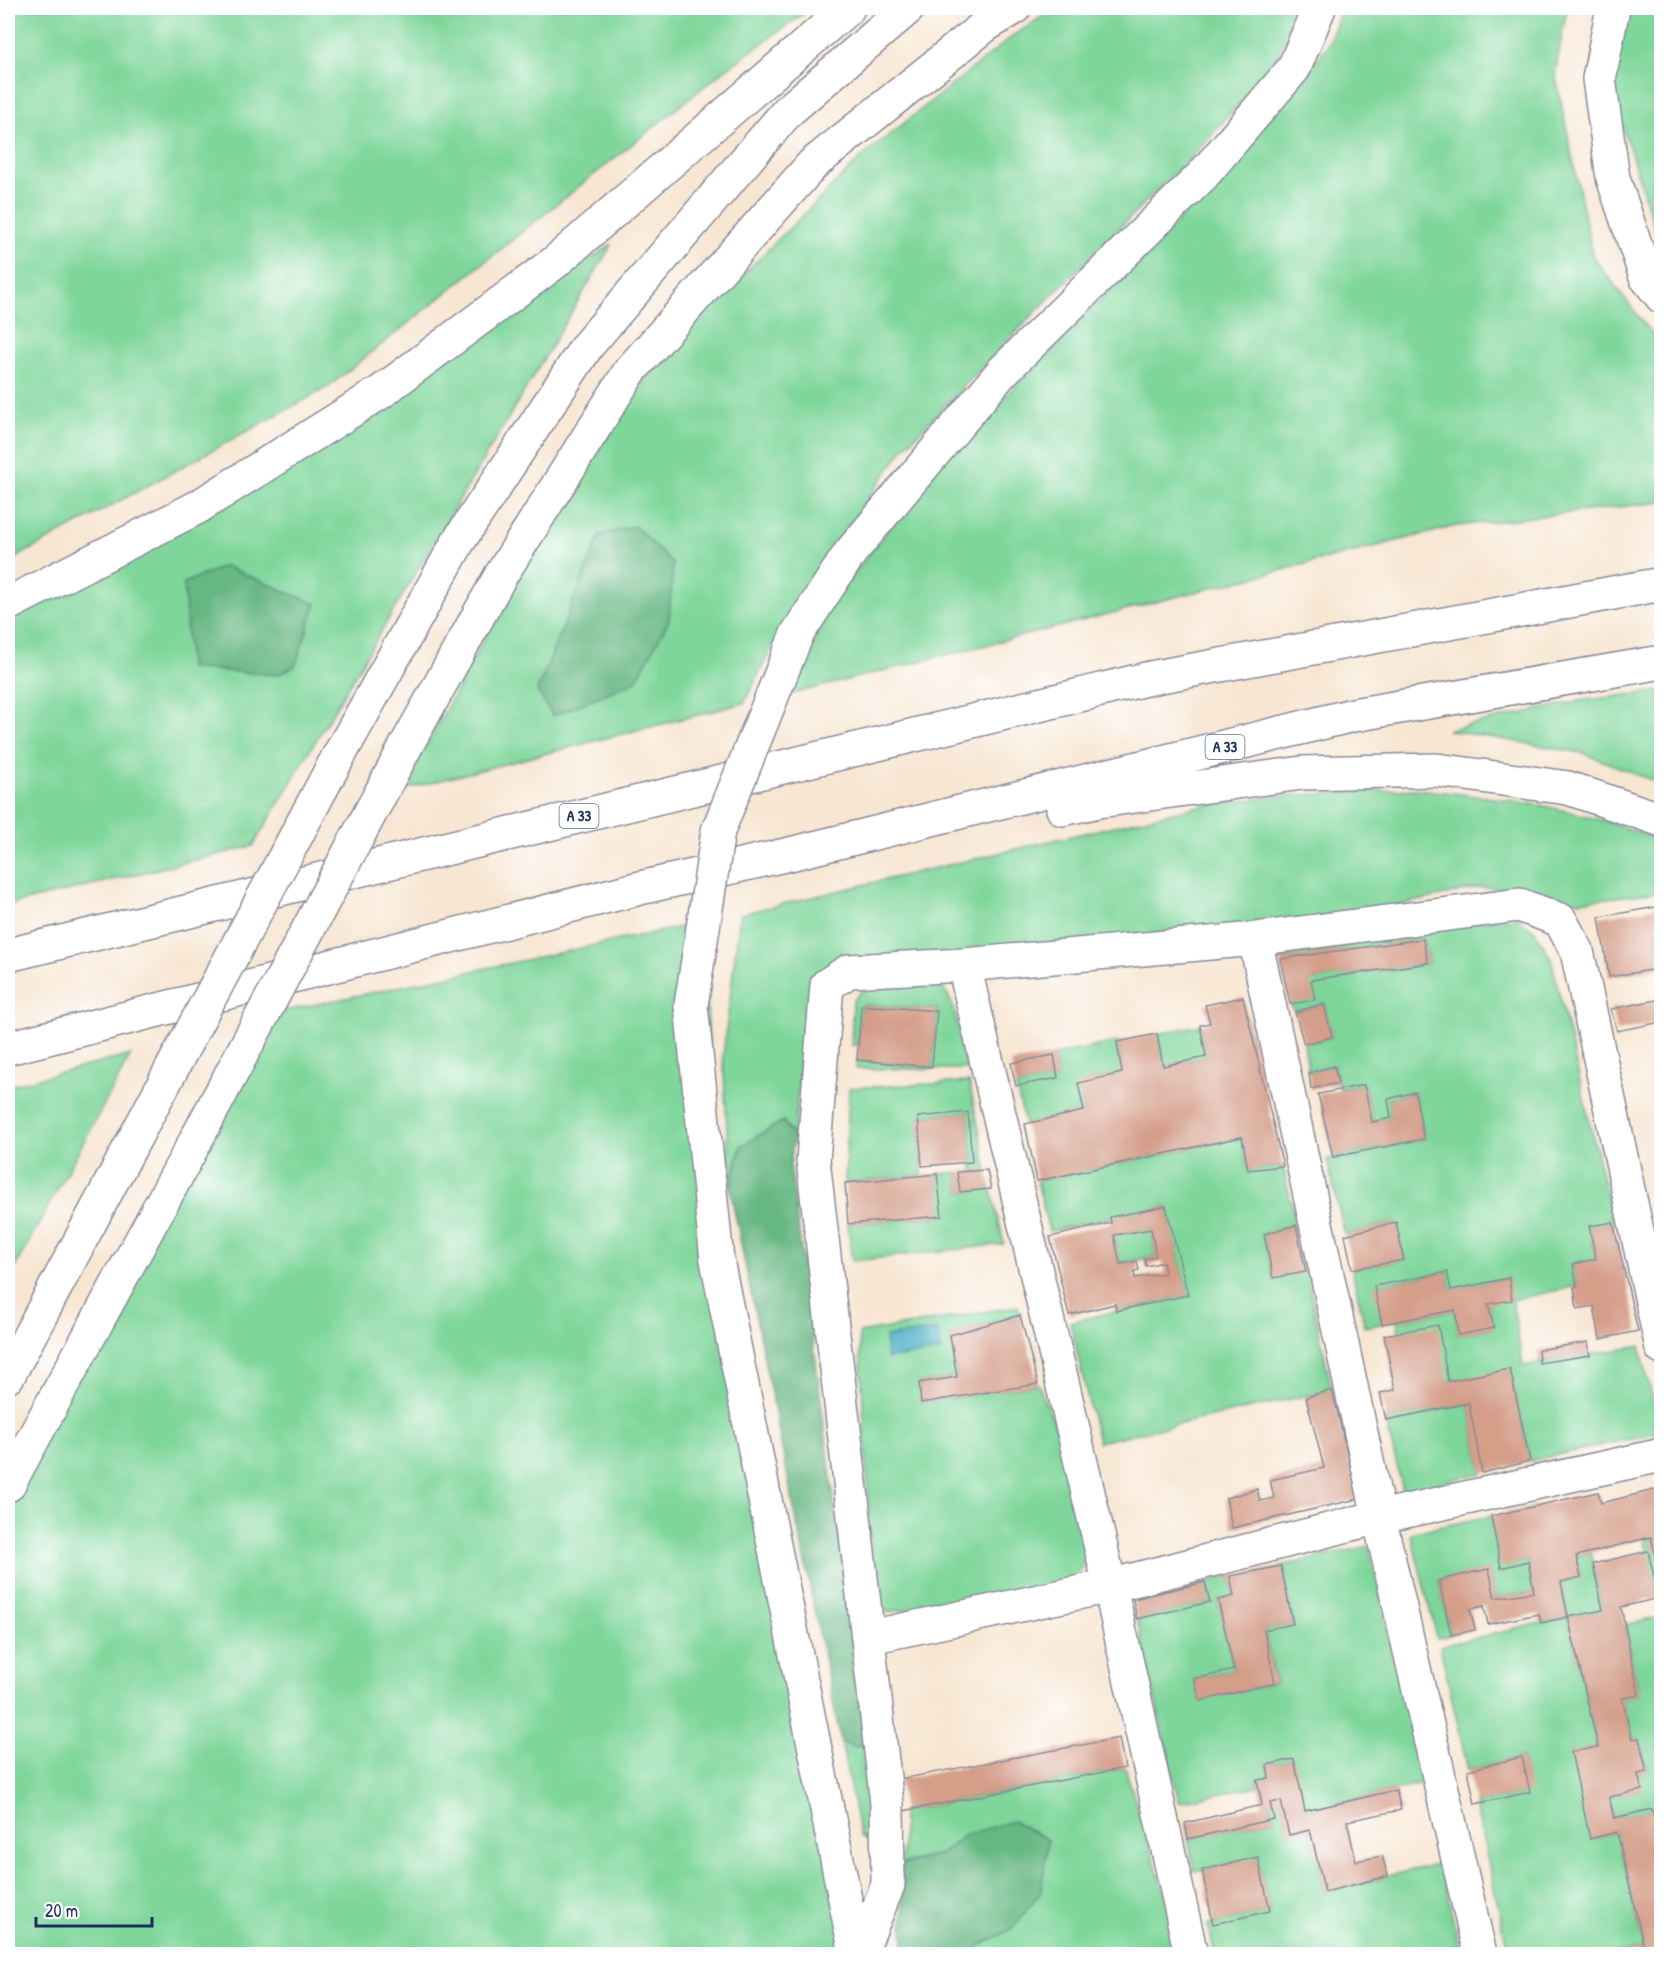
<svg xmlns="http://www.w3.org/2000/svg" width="1669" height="1962" viewBox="0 0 1669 1962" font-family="'Patrick Hand',sans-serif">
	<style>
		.green { fill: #7ed69a; stroke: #4c827c; stroke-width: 1.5 }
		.forest { fill: #66b782; stroke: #407370; stroke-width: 1.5 }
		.water { fill: #41acc0; stroke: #2e6e8f; stroke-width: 1.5 }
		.building { fill: #d49e89; fill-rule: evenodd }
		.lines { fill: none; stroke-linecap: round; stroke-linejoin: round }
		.street-casing { stroke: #898a98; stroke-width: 36 }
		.highway-casing { stroke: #898a98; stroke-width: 36 }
		.street { stroke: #fff; stroke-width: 33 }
		.highway { stroke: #fff; stroke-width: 33 }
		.street-bridge-casing { stroke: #898a98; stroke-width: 36; stroke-linecap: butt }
		.highway-bridge-casing { stroke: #898a98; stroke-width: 36; stroke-linecap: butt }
		.street-bridge { stroke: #fff; stroke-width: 33 }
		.highway-bridge { stroke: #fff; stroke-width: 33 }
		.labels { text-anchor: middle; stroke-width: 5; stroke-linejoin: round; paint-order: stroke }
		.shield { fill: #fff; stroke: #5f6d8e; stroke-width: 1.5 }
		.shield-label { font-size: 15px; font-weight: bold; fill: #1b2f5e }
	</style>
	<rect width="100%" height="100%" fill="#fff"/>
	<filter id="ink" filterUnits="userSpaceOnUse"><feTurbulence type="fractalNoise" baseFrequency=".0167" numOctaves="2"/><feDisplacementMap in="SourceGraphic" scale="12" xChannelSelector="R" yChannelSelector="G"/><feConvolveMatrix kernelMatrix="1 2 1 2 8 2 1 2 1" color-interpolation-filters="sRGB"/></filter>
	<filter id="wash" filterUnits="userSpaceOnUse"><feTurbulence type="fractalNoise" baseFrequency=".008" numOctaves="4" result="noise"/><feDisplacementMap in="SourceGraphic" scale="24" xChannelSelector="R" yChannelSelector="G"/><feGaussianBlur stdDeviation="1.35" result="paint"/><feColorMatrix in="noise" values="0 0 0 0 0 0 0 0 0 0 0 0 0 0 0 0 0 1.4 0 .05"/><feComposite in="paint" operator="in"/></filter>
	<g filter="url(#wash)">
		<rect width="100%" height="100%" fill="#f7e6d2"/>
		<path class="green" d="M8,8H811L725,70L328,387L8,562Z
			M1055,8H1301L1272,66L1198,150L1053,294L904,448L796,600L744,703L402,790L522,569L659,357L863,156L1013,36Z
			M1342,8H1567L1555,73L1593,257L1661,346V502L1456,526L792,694L831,603L946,456L1180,219L1303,79L1329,43Z
			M1626,8H1661V247L1614,101Z
			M612,244L253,846L8,905V621L295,461Z
			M1661,691V784L1583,753L1447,730L1578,701Z
			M1414,789C1504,798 1577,806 1661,841V892L1561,903L1534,893L1483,887L1351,915L818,971L805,1011L794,1137L783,1121L741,1146L730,1189L723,1056L740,914L1195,807L1277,796Z
			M1517,917L1535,931L1551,958L1613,1222L1589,1226L1596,1259L1573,1264L1577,1286L1512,1300L1523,1366L1640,1346L1659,1426L1656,1433L1530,1461L1510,1370L1448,1381L1399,1333L1397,1321L1455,1310L1458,1335L1493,1328L1488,1304L1508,1278L1451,1290L1447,1272L1375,1286L1382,1324L1365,1327L1352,1269L1404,1260L1396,1222L1345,1235L1327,1159L1424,1139L1415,1092L1388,1099L1391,1118L1372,1122L1364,1085L1340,1089L1334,1066L1309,1073L1304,1044L1332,1037L1324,1004L1295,1012L1290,1004L1311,980L1428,963L1423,939L1280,959V945Z
			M704,922L717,1260L856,1954H8V1485L280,1012Z
			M939,984C957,998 961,1046 966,1069H856L857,1060L932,1067L937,1009L861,1005L858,1045H851L853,1001L864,988Z
			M1200,1025L1206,1057L1163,1066L1157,1034Z
			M1117,1042L1122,1073L1079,1083L1084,1111L1025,1124L1016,1086L1058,1078L1054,1055Z
			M131,1055L8,1280V1086Z
			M969,1082L987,1170L973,1171L968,1112L919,1116L922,1175L845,1183L849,1088Z
			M1242,1137L1248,1170L1283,1166L1296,1225L1264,1234L1273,1278L1306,1272L1332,1390L1098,1442L1070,1322L1188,1295L1166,1206L1049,1231L1037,1181Z
			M957,1172L960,1192L991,1189L1004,1244L852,1261L848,1224L941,1216L937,1174Z
			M1151,1229L1156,1256L1120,1264L1114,1235Z
			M1018,1306L1020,1315L950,1335L957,1377L919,1383L921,1403L1038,1384L1063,1444L1088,1549L1081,1570L1063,1586L988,1603L885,1612L874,1602L859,1333Z
			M1469,1403L1482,1473L1403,1491L1386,1420Z
			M1491,1516L1501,1567L1528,1561L1534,1592L1495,1598L1489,1570L1439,1580L1451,1635L1437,1638L1411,1535L1414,1532Z
			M1651,1537L1655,1553L1661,1552V1598H1659L1644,1538Z
			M1369,1546L1423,1784L1305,1811L1293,1759L1267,1765L1269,1778L1257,1780L1258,1786L1179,1802L1137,1619L1210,1602L1205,1582L1230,1576L1234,1596L1218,1600L1234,1670L1194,1679L1200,1700L1276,1683L1264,1630L1293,1624L1281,1566Z
			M1590,1552L1603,1610L1568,1617L1598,1747L1572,1752L1591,1839L1617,1832L1644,1948L1623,1954H1509L1475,1804L1529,1792L1522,1757L1468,1770L1440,1646L1568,1617L1561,1582L1581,1577L1576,1556Z
			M1661,1617V1849L1652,1809L1614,1818L1609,1797L1641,1790L1638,1774L1647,1771L1639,1738L1632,1739L1622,1698L1639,1695L1625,1625Z
			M841,1742L854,1747L866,1743L877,1826L867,1840L860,1836Z
			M1125,1768L1172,1917L1180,1954H964L1013,1928L965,1835L941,1854L902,1864L903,1811Z
			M1281,1801L1289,1835L1310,1830L1325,1892L1440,1863L1461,1954H1215L1208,1925L1270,1911L1258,1858L1195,1871L1188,1839L1274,1819L1270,1803Z"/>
		<path class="forest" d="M635,526L673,564L669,620L636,681L553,716L537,691L600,535Z
			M225,566L316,604L295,666L277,675L189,668L184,583Z
			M783,1121L794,1137L790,1165L866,1743L854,1747L841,1742L730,1189L741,1146Z
			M1013,1821L1048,1840L1041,1892L1013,1928L964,1954H904L902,1864L941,1854L965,1835Z"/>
		<path class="water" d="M937,1330L941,1351L887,1359L885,1337Z"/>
		<g id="blocks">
			<path class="building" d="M1662,906V968L1609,977L1599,917Z
				M1423,939L1428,963L1311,980L1315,1000L1290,1004L1280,959Z
				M1243,997L1283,1166L1248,1170L1242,1137L1037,1181L1025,1124L1084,1111L1078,1083L1122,1073L1117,1042L1157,1034L1163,1066L1206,1057L1200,1025L1210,1023L1205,1005Z
				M1662,999V1022L1617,1031L1611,1009Z
				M1324,1004L1332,1037L1304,1044L1295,1012Z
				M861,1005L937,1011L932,1067L857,1060Z
				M1054,1055L1058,1078L1016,1086L1011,1063Z
				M1334,1066L1338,1083L1311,1089L1309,1073Z
				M1364,1085L1372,1122L1391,1118L1388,1099L1415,1092L1424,1139L1333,1157L1318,1094Z
				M968,1112L972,1162L922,1166L918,1117Z
				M987,1170L991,1189L960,1192L957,1172Z
				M937,1174L942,1216L848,1224L845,1183Z
				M1166,1206L1188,1295L1116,1311L1115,1304L1069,1315L1050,1237L1111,1223L1110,1217ZM1151,1229L1156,1256L1144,1259L1146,1266L1163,1262L1165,1273L1135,1278L1134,1271L1139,1270L1137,1261L1120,1264L1114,1235Z
				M1396,1222L1404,1260L1352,1269L1345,1235Z
				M1613,1222L1638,1331L1600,1339L1594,1306L1577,1309L1574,1287L1577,1286L1573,1264L1596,1259L1589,1226Z
				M1296,1225L1306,1272L1273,1278L1264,1234Z
				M1447,1272L1451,1290L1509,1278L1512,1300L1488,1304L1494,1328L1458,1335L1455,1310L1382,1324L1374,1286Z
				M1020,1315L1038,1384L921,1403L919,1383L957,1377L950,1335Z
				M1438,1325L1448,1381L1510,1369L1530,1461L1482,1473L1469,1403L1386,1420L1380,1393L1395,1390L1384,1335Z
				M1588,1342L1590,1355L1539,1363L1538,1350Z
				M1332,1390L1358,1499L1232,1528L1226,1498L1257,1489L1260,1501L1274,1498L1270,1480L1324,1468L1306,1397Z
				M1662,1488V1552L1655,1553L1651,1537L1576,1556L1581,1577L1561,1582L1568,1617L1541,1623L1539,1614L1488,1624L1484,1606L1470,1609L1475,1630L1451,1635L1439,1580L1489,1569L1495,1598L1534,1592L1528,1561L1501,1568L1491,1516L1598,1492L1601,1503Z
				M1648,1551L1659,1598L1621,1607L1639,1695L1622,1698L1632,1739L1639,1738L1647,1772L1638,1774L1642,1790L1609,1797L1614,1818L1652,1809L1662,1849V1954H1625L1644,1948L1617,1832L1590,1839L1571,1752L1598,1747L1568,1617L1603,1610L1593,1564Z
				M1281,1566L1293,1624L1264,1630L1275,1683L1200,1701L1194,1679L1234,1670L1218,1600L1234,1596L1230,1576Z
				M1205,1582L1210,1602L1137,1619L1133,1599Z
				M1119,1738L1125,1768L903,1811L900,1779Z
				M1522,1757L1530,1792L1475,1804L1468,1770Z
				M1294,1759L1305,1811L1396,1790L1401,1810L1347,1821L1356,1861L1382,1856L1388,1876L1325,1892L1310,1830L1289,1835L1281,1801L1270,1803L1274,1819L1188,1839L1185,1823L1262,1805L1257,1780L1269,1778L1267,1765Z
				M1258,1857L1270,1911L1213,1924L1202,1870Z"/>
		</g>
	</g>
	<g filter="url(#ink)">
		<use href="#blocks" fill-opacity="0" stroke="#898a98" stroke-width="1.5"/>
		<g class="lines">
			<g class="street-casing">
				<path id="street" d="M797,634L850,553L1002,372L1203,175L1294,68L1319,8
					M1255,939L1379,1517L1480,1954
					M964,965L1110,1586L1191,1954
					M691,1005L717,1260L856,1954
					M870,1637L1110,1586L1379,1517L1662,1455
					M860,1954L888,1885L887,1804L813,1160L827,985L849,971L964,965L1255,939L1519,905L1560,920L1577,951L1662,1348"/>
			</g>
			<g class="highway-casing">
				<path id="highway" d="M1613,8L1599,79L1613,178L1646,277L1662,297
					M8,604L198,507L381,392L554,263L848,8
					M407,744L501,575L630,371L813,164L986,25L1014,8
					M337,759L458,542L587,346L788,111L908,8
					M1063,809L1099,801L1302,773L1437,770L1568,788L1662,820
					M8,955L1150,678L1662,584
					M8,1048L640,888L794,853L1353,715L1662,662
					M8,1376L128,1151
					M8,1485L196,1140"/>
			</g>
			<use href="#street" class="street"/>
			<use href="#highway" class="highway"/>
			<g class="street-bridge-casing">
				<path id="street-bridge" d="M691,1005L718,831L797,634"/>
			</g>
			<g class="highway-bridge-casing">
				<path id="highway-bridge" d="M196,1140L407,744
					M128,1151L337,759"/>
			</g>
			<use href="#street-bridge" class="street-bridge"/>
			<use href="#highway-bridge" class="highway-bridge"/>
		</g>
	</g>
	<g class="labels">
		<g class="shield">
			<rect x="1205.5" y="735" width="39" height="24" rx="4.5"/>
			<rect x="559.5" y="804" width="39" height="24" rx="4.5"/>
		</g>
		<g class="shield-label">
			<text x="1225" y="752">A 33</text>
			<text x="579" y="821">A 33</text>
		</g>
	</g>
	<rect width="1669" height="1962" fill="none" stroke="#fff" stroke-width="30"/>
	<path d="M36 1917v9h116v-9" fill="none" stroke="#1b2f5e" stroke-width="3"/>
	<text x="45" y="1917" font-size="18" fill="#1b2f5e" stroke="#ffffff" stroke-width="4.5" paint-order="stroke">20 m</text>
</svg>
